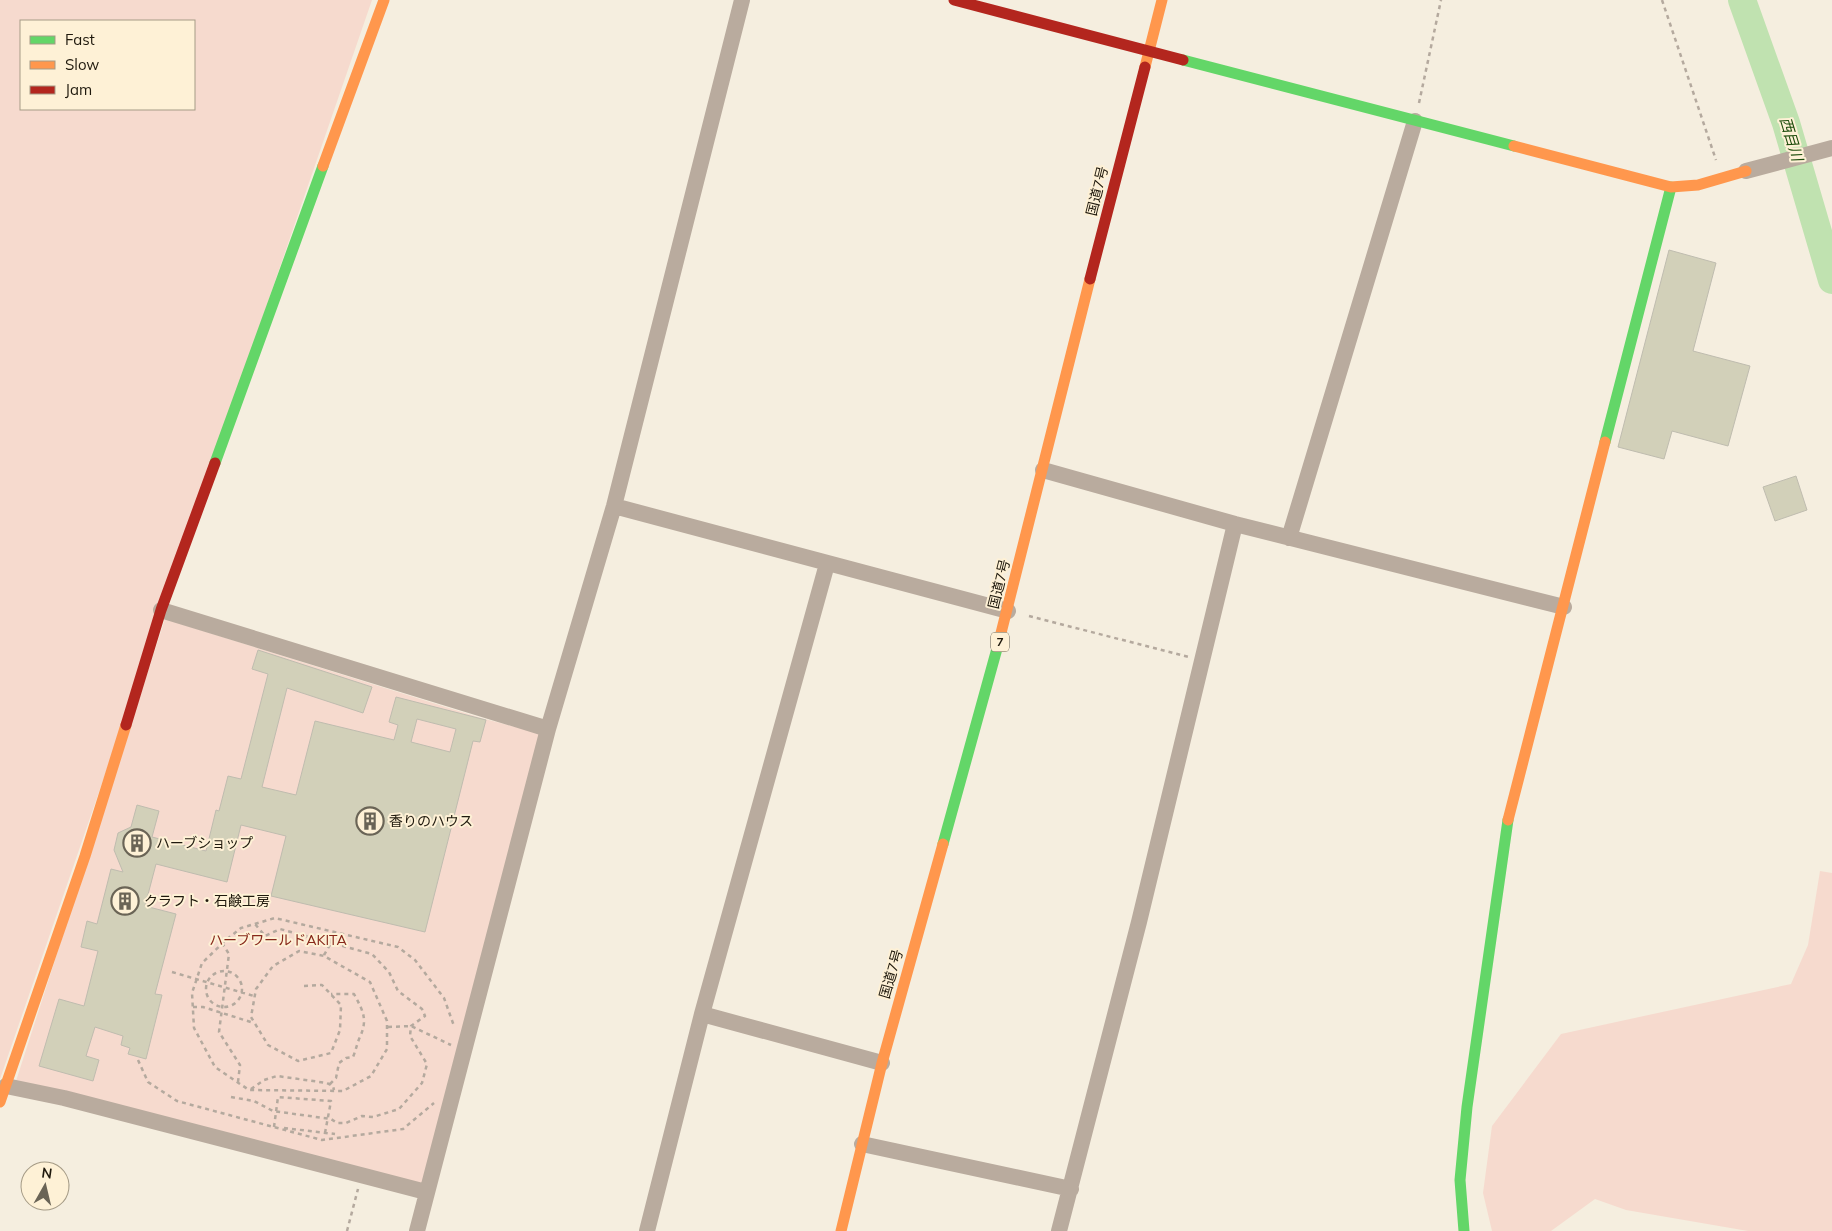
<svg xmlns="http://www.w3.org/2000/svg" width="1832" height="1231" viewBox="0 0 1832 1231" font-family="Mulish,'Noto Sans JP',sans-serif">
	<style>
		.green { fill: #f6dace; fill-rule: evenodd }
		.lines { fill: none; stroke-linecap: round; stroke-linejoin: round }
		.river { stroke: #c0e2b0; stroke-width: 28 }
		.building { fill: #d2d0b9; stroke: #bfbcaf; fill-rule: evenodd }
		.path { stroke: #b4a99e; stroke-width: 2.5; stroke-dasharray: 4 4; stroke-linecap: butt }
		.street { stroke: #b9ab9e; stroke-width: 16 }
		.fast { stroke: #63d668; stroke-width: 11 }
		.slow { stroke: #ff974d; stroke-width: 11 }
		.jam { stroke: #b3261e; stroke-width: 11 }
		.labels { text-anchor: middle; stroke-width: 4; stroke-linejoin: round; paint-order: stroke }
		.shield { fill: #fef1d6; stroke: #625a49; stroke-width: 1 }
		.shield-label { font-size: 12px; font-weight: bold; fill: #1f190d }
		.street-label { font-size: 14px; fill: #1f190d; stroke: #fef1d6 }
		.poi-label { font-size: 14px; fill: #1f190d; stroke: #fef1d6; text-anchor: start }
		.park-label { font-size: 14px; fill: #872719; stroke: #fef1d6 }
		.water-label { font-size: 15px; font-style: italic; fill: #1c4c0b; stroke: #fef1d6 }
	</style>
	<rect width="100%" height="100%" fill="#f5eedf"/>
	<path class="green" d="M0,0H372L0,1079ZM21,21H194V109H21Z
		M165,619L481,718L543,734L422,1187L16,1081Z
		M1820,871L1832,873V1231H1748L1626,1210L1595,1199L1551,1231H1492L1483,1193L1492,1126L1561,1034L1791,984L1808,945Z"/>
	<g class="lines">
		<path class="river" d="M1742,0L1786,123L1832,280"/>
	</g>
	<path class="building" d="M1669,250L1716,263L1693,351L1750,366L1728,446L1672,431L1664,459L1618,447Z
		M1796,476L1807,510L1775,521L1763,487Z
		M258,650L372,687L363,713L287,688L262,787L296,795L315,721L394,740L398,725L389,722L396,697L486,720L480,742L473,741L425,932L271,896L286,836L241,825L227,882L156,864L145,906L176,914L155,994L162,995L146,1059L128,1054L130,1048L121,1045L123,1036L95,1027L86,1056L99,1060L93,1081L39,1066L59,999L84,1006L98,951L81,947L87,921L97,924L111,869L123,872L114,850L118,833L131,827L137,805L159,811L152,837L206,851L216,810L219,811L228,776L241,779L268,674L252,669ZM417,719L456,729L450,752L411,742Z"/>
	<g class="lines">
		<path class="path" d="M1662,0L1716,160
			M1419,103L1441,0
			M1029,616L1189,657
			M222,943L229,954L219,1032L240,1065L238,1082
			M324,955L331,943L334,932
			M206 989a18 18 0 1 1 36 0a18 18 0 1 1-36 0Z
			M172,972L254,996
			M304,986L322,985L341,1005L340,1030L331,1053L298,1061L268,1045L251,1017L256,989L273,966L299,951L324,956L370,982L387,1021V1049L371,1076L343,1091L249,1090L215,1067L194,1028L192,993L202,963L226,940L241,928L275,918L398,947L415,960L444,998L454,1026
			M193,1007H203L254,1023
			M388,1027L411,1026L451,1045
			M138,1060L148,1082L177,1101L322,1140L403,1129L434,1103
			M330,1084L336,1078L339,1063L346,1058L353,1057C356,1050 357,1043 360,1037C368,1019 363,1011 354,994H331
			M251,1089L264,1080L277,1076L327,1083L333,1086L334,1090
			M231,1097L254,1101L273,1111L331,1119L337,1123H346L362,1116L373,1117L399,1109L422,1083L427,1064L410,1036L411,1026L425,1016L422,1009L398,991L389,972L372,954L280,929L265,936L255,924
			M274,1127L278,1097L331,1101L325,1133
			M284,1128L335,1134
			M347,1231L358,1189"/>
		<path class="street" d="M1746,171L1832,148
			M1043,470L1235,524L1564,607
			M614,506L1008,611
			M1289,538L1415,121
			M161,610L548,729
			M702,1014L882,1063
			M6,1086L64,1098L426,1192
			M862,1144L1071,1189
			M417,1231L548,729L614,506L742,0
			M647,1231L702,1014L827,564
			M1059,1231L1139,922L1235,524"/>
		<path class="fast" d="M1183,60L1514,146
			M1605,442L1671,187
			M215,463L323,166
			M943,844L998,645
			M1464,1231L1460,1180L1467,1107L1508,820"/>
		<path class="slow" d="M1145,67L1162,0
			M1514,146L1671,187L1698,185L1746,171
			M323,166L384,0
			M998,645L1090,279
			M1508,820L1605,442
			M0,1102L85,856L126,725
			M841,1231L882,1063L943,844"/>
		<path class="jam" d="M954,0L1183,60
			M1090,279L1145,67
			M126,725L161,610L215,463"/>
	</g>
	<defs>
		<g id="building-ring" transform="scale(1.4375)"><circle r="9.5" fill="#fef1d6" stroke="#6a6456" stroke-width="1.5"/><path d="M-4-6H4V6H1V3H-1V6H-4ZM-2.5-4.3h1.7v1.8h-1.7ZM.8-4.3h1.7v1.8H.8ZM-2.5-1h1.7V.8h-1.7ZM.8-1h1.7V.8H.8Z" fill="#6a6456"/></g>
	</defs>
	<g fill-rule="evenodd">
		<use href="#building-ring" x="370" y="821"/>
		<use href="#building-ring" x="137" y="843"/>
		<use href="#building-ring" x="125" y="901"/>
	</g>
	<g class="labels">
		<rect class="shield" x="991" y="632.5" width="18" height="19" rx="4"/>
		<g class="shield-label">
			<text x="1000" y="646">7</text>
		</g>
		<g class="street-label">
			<text transform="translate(1097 191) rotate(-76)" y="5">国道7号</text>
			<text transform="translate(999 584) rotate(-76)" y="5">国道7号</text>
			<text transform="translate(891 974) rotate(-74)" y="5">国道7号</text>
		</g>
		<g class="poi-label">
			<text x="389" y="826">香りのハウス</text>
			<text x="156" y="848">ハーブショップ</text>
			<text x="144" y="906">クラフト・石鹸工房</text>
		</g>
		<g class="park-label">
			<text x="278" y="945">ハーブワールドAKITA</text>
		</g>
		<g class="water-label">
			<text transform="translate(1791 139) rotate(73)" y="5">西目川</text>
		</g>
	</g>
	<rect x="20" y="20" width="175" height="90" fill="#fef1d6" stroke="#a59b86"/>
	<rect x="30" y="36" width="25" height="8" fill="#63d668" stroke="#a59b86"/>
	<text x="65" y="45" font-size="15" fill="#1f190d">Fast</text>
	<rect x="30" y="61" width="25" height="8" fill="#ff974d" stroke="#a59b86"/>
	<text x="65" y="70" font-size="15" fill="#1f190d">Slow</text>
	<rect x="30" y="86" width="25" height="8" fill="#b3261e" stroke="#a59b86"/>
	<text x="65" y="95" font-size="15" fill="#1f190d">Jam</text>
	<g transform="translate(45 1186) rotate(8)"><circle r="24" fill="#fef1d6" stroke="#a59b86"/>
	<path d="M0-4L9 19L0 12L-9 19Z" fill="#6a6456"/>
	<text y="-8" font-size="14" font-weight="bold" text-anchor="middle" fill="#1f190d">N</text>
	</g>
</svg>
